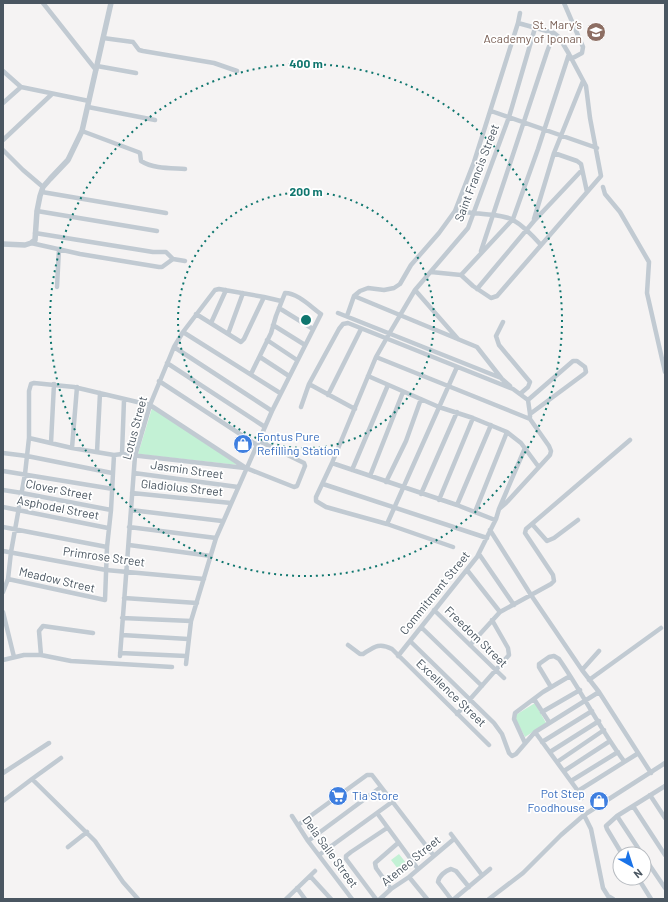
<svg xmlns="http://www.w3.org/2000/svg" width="668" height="902" viewBox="0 0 668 902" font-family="Barlow,sans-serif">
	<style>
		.green { fill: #c3f1d5 }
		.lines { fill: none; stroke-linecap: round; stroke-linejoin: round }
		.minor { stroke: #c1cad2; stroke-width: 4.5 }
		.tertiary { stroke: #c1cad2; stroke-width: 5.5 }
		.ring { fill: none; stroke: #0f766e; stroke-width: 2; stroke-dasharray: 2 4 }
		.labels { text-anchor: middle; stroke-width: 3.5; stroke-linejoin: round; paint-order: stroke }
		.education-label { font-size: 12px; fill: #785e54; stroke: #fff; text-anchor: end }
		.street-label { font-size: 12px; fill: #4a5661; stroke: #fff }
		.shop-label { font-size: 12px; fill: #366cbe; stroke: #fff; text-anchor: start }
		.centre { fill: #0f766e; stroke: #fff; stroke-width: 2 }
		.ring-label { font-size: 12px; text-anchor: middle; font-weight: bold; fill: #0f766e; stroke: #fff; stroke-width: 3.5; stroke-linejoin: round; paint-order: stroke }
	</style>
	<rect width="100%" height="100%" fill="#f5f3f3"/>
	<path class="green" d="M152,408L238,465L138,454Z
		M535,703L546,723L525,737L514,716Z
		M399,854L410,868L402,874L391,860Z"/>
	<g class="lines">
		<path class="minor" d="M43,3L96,70
			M564,3L583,47L582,53L571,59
			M103,38L133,42L139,50L143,51L214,63L237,71
			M97,66L136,73
			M3,71L21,87L89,101
			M3,103L21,87
			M88,107L155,120
			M491,111L597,148
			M82,131L138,152L140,153L141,161C154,169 170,168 185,169
			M3,140L52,94
			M3,150L23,170L43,187
			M554,153L577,161L581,164L587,192
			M603,187L605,194L620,212L649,262L647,293L665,372
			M42,192L166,213
			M37,211L157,231
			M455,211C468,213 505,214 513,220C524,226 533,236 541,245
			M534,219L554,153L583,81
			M35,233L153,252H166L173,259L185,261
			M31,243L80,254L159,267H162L173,259
			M481,251L547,52L554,33
			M431,272L461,275L513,219L538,149L569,54
			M461,275L473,286L491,298L497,296L601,176L590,118L586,86L569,54L559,37L554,33L518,23
			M57,287L59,249
			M477,289L534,221L582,170
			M415,290L458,339
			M354,296L477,347L502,379L510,386
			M279,308L313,329
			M338,313L501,378
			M196,314L241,342L244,339L264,297
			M347,316L354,296L360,291L368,288L384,290L394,288L400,284L411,265L439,233L455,211L474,162L518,23L520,13
			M503,322L496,336L499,345L530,382L528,387L520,394
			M211,323L226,290
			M273,325L305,345
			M183,332L280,393
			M228,334L243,293
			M267,340L297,360
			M174,347L272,411
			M260,357L289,376
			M376,357L530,419L549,446L551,451L550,455L506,503L499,509
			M167,363L265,427
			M368,376L439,407L473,418L507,432L521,443L538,466
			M159,381L257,445
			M309,384L355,409
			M328,395L361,329
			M528,400L573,361H577L585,367L586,372L584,374L530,414V417
			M301,407L309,384L339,329L343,324L348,323L513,389L528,400L530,414
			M29,438L72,448L114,455L122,454L245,468
			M51,443L54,384
			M72,448L77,387
			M97,452L100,393
			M3,453L27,456L112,473
			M122,454L124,400
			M332,463L457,505L495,520
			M352,470L388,385
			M3,471L113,489
			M134,473L238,487
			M370,476L403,392
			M386,482L406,441L421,399
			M323,484L487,538
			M3,490L22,493L111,510
			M132,493L231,503
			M421,494L457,412
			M439,500L473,418
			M457,505L491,425
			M3,507L108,528
			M131,510L222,521
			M475,512L507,432
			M387,524L457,367
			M532,524L547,541L554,538L578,520
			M3,527L107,547
			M129,527L216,538
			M490,530L531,595L582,670L599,692L651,773
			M129,545L211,556
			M453,547L387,524L326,507L316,501V497L332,463L376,357L389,334L415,290L468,228L509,117L535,28
			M3,551L106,570L204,579
			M479,554L514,605
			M467,570L500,612
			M8,579L105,600L107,547L111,510L114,455
			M3,592L8,579L11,552L25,474L29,438V391L31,384L34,383L74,387L150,405L246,468L294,487L297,486L305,466L304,463L259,441
			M124,598L197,603
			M434,610L504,678
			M3,612L14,657
			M122,618L191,621
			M421,627L482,686
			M122,635L188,639
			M410,641L494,723L502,734L509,753L512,756L516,754L535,732L599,692
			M348,645L360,654H363C374,647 379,642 392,649L489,745
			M470,645L500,612L551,584L554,581L553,575L525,533L526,529L630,440
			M120,653L186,656
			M41,655L39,631L43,626L93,633
			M120,656L135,456L150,405L174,347L183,332L215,290L219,289L264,297L281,301
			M398,656L477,557L496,519L499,509L525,448
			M3,660L24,655H41L71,661L172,667
			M186,664L191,621L216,538L272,411L321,314C311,307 298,293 285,293L276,316L271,333L251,374
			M582,670L599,651
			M589,680L661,628
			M551,687L539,667V664L549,657L554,656L559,659C582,692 600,729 624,761
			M534,699L549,722
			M542,712L580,690
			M457,714L509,655L508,648L492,620
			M535,732L578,791L582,798
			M542,742L592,711
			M525,743L514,719L515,713L543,692L570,676
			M550,752L599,721
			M557,762L604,730
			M564,771L610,741
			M3,773L49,743
			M32,779L61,758
			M571,781L618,752
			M578,791L637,754
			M650,795L665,818
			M3,801L32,779L95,841L123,882L138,899
			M633,806L665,855
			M377,813L418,869
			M584,815L591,829L603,888L608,896L613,899
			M292,816L308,841L352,899
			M617,816L642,854
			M298,825L367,775H372L434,856
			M451,834L482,875
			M308,841L381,787
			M68,847L87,832
			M622,854L607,829L606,826L617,816L665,786
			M319,855L392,802
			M644,857L665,888
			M310,876L331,899
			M409,877L427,899
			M638,878L651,899
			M297,888L305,899
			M391,889L376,868L375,863L398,843
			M286,899L315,871
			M376,899L346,859V856L351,852L387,828
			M380,899L391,889L409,877L454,839
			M451,899L438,882C439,876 445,871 451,869L456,871L469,887
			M454,899L490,869
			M489,899L523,873L561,835L584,815L665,763"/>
		<path class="tertiary" d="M3,244L25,245L31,243L35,240L37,211L40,196L43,187L50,179L68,160L82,131L111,3"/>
	</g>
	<g class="ring">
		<circle cx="306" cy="320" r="128"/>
		<circle cx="306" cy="320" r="256"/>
	</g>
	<defs>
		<g id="school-disc" transform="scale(1)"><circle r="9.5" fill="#8d6e63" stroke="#fff"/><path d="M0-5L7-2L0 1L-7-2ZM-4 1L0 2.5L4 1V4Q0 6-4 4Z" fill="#fff"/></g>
		<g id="shop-disc" transform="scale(1)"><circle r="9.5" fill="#3f7fe0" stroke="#fff"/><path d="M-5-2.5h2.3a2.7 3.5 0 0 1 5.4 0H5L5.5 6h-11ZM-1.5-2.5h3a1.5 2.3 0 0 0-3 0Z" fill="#fff"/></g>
		<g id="supermarket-disc" transform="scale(1)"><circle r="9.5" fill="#3f7fe0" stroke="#fff"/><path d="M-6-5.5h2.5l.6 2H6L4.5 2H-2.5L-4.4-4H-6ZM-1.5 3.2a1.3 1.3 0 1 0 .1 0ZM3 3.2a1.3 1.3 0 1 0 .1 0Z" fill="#fff"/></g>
	</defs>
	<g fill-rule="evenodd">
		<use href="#school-disc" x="596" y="32"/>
		<use href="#shop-disc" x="243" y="444"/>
		<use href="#supermarket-disc" x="338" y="796"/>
		<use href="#shop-disc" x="599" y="801"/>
	</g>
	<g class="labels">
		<g class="education-label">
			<text x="582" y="29">St. Mary’s<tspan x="582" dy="14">Academy of Iponan</tspan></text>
		</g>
		<g class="street-label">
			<text transform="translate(477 173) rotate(-69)" y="4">Saint Francis Street</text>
			<text transform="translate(135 428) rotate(-75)" y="4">Lotus Street</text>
			<text transform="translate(187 470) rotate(8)" y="4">Jasmin Street</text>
			<text transform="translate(182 488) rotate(6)" y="4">Gladiolus Street</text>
			<text transform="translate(59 490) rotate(11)" y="4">Clover Street</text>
			<text transform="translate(58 508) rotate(11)" y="4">Asphodel Street</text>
			<text transform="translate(104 557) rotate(8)" y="4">Primrose Street</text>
			<text transform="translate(57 580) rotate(13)" y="4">Meadow Street</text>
			<text transform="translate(435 593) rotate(-51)" y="4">Commitment Street</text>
			<text transform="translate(476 637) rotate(44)" y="4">Freedom Street</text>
			<text transform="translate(451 693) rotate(44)" y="4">Excellence Street</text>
			<text transform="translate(330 852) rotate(54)" y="4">Dela Salle Street</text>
			<text transform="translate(411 861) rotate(-39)" y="4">Ateneo Street</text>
		</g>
		<g class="shop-label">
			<text x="257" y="441">Fontus Pure<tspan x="257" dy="14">Refilling Station</tspan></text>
			<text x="585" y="798" text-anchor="end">Pot Step<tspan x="585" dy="14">Foodhouse</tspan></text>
			<text x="352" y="800">Tia Store</text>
		</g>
	</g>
	<circle cx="306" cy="320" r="6" class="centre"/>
	<g class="ring-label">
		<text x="306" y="68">400 m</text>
		<text x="306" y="196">200 m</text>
	</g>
	<rect width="668" height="902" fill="none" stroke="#4a5661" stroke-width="8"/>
	<g transform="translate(632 866) rotate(141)"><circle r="19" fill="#ffffff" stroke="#b7bbc0"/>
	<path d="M0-3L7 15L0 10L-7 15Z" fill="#1a73e8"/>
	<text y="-6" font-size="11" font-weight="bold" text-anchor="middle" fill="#4a5661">N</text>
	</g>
</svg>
